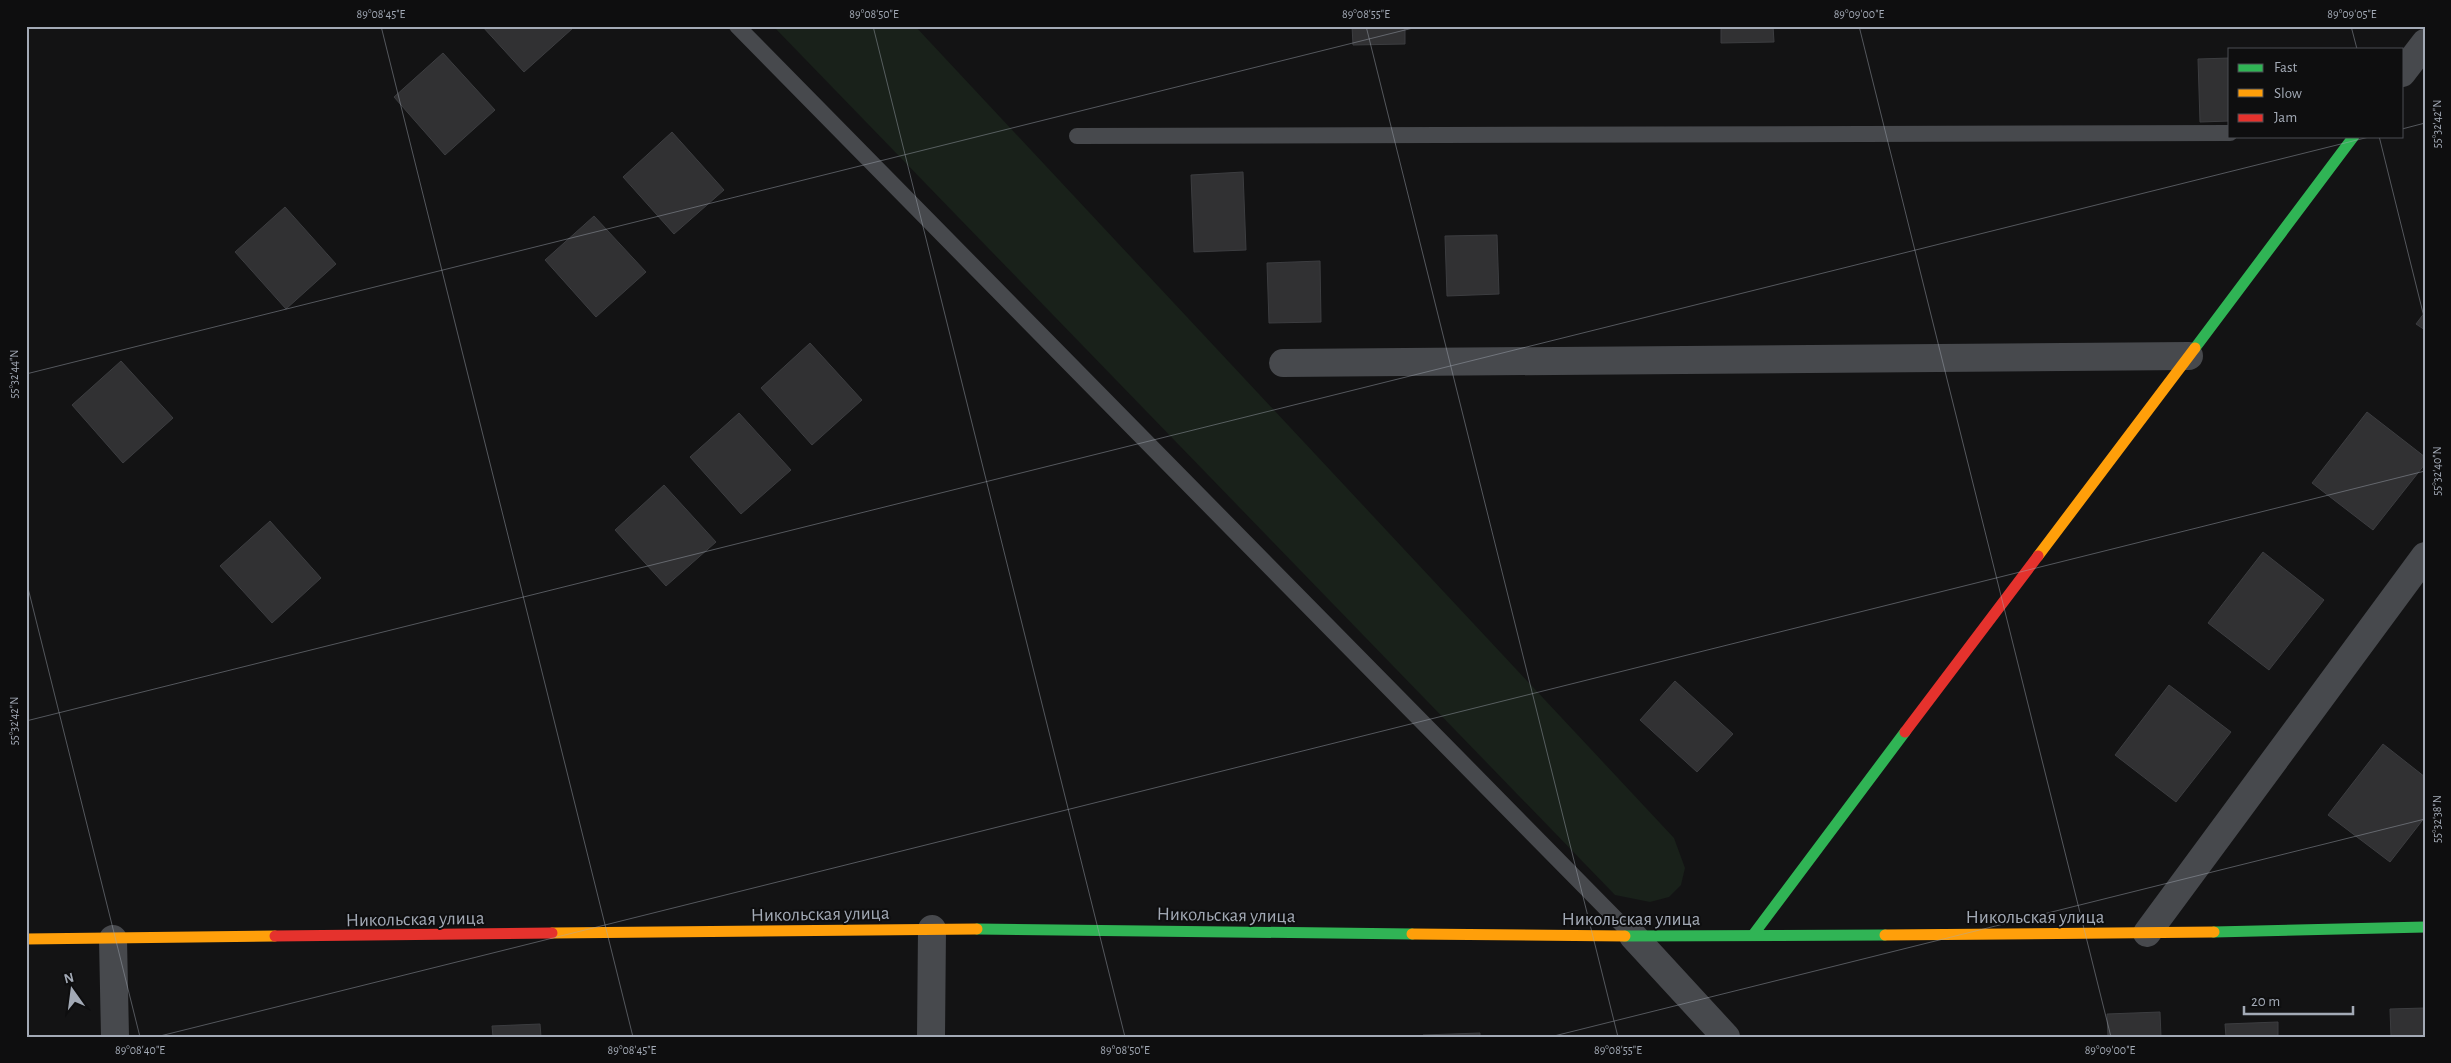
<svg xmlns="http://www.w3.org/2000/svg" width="2451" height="1063" viewBox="0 0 2451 1063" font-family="'Alegreya Sans',sans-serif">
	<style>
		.green { fill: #19211a }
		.building { fill: #313133; stroke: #3c3d40 }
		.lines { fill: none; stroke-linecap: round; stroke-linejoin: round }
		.lane { stroke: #47494d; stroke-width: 16 }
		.street { stroke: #47494d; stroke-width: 28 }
		.fast { stroke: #30b455; stroke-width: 11 }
		.slow { stroke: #ff9f0a; stroke-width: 11 }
		.jam { stroke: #e5322d; stroke-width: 11 }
		.ticks { fill: none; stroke: #a3aab6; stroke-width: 1; stroke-opacity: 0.45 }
		.labels { text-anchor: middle; stroke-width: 4; stroke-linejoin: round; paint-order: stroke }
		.street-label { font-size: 19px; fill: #a3aab6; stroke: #0e0e0f }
		.neatline { fill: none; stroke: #a3aab6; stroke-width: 2 }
		.ticks-label { font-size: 12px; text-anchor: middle; fill: #a3aab6 }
	</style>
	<rect width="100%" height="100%" fill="#131314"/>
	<path class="green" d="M773,26H915L1674,838L1685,868L1681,885L1669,897L1650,902L1615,895Z"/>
	<path class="building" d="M482,26H572L573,28L524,72Z
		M1352,26H1405V44L1353,45Z
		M1721,26H1773L1774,42L1721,43Z
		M443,53L495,110L445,155L394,97Z
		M2230,58V121L2200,122L2198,59Z
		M672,132L724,190L674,234L623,177Z
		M1243,172L1246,250L1194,252L1191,175Z
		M285,207L336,264L286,309L235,252Z
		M594,216L646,272L596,317L545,260Z
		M1497,235L1499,294L1447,296L1445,236Z
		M1320,261L1321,322L1269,323L1267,263Z
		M2425,312V330L2416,324Z
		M810,343L862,400L812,445L761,388Z
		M121,361L173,418L123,463L72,405Z
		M2367,412L2425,457V464L2373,530L2312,483Z
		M739,413L791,470L741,514L690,457Z
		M664,485L716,542L666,586L615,530Z
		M270,521L321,578L272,623L220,566Z
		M2263,552L2324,600L2269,670L2208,623Z
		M1675,681L1733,734L1697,772L1640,720Z
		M2169,685L2231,732L2176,802L2115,755Z
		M2383,744L2425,777V817L2390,862L2328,815Z
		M2425,1008V1037H2391L2390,1009Z
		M2160,1012L2161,1037H2108L2107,1014Z
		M2278,1022V1037H2226L2225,1024Z
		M540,1024L541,1037H493L492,1026Z
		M1480,1033V1037H1423V1035Z"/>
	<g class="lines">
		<path class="lane" d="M737,26L1633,936
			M1077,136L2230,133"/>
		<path class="street" d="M2402,73L2425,43
			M1283,363L2189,356
			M2147,933L2425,556
			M1633,936L1726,1037
			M113,939L115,1037
			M931,1037L932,929"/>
		<path class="fast" d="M2195,348L2354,136
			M977,929L1412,934
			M2214,932L2425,927
			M1753,935L1905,732
			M1625,936L1885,935"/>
		<path class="slow" d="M2038,556L2195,348
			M552,933L977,929
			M1412,934L1625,936
			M1885,935L2214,932
			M26,939L275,936"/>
		<path class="jam" d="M1905,732L2038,556
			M275,936L552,933"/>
	</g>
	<path class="ticks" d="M26,26H27M381,26L633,1037M873,26L1125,1037M1366,26L1618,1037M1859,26L2111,1037M2351,26L2357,49M2402,129L2425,123M2379,136L2425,321M26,374L1421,26M26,580L140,1037M26,721L2373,136M156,1037L2425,471M1550,1037L2425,819"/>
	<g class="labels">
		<g class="street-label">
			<text transform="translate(820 913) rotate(-1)" y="7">Никольская улица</text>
			<text transform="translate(1226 914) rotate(1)" y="7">Никольская улица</text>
			<text x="2035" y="923">Никольская улица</text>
			<text transform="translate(415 918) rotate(-1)" y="7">Никольская улица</text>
			<text x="1631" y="925">Никольская улица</text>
		</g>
	</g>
	<rect width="2451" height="1063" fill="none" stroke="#0e0e0f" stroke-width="55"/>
	<rect x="2228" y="48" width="175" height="90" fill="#0e0e0f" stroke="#4a4c52"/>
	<rect x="2238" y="64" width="25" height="8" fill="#30b455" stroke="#4a4c52"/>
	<text x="2274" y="72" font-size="15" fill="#a3aab6">Fast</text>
	<rect x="2238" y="89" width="25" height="8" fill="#ff9f0a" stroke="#4a4c52"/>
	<text x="2274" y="98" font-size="15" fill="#a3aab6">Slow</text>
	<rect x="2238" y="114" width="25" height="8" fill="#e5322d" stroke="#4a4c52"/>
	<text x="2274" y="122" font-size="15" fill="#a3aab6">Jam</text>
	<g transform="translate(72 990) rotate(346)" stroke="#0e0e0f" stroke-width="4" paint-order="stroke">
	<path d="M0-4L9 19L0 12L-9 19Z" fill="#a3aab6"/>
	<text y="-8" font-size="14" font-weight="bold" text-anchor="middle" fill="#a3aab6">N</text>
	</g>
	<path d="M2244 1006v8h109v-8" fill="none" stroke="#a3aab6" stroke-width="2.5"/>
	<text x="2251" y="1006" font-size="15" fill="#a3aab6" stroke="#0e0e0f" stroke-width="4" paint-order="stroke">20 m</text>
	<rect x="28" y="28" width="2396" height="1008" class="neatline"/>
	<g class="ticks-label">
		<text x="381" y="18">89°08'45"E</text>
		<text x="874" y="18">89°08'50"E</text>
		<text x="1366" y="18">89°08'55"E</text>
		<text x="1859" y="18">89°09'00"E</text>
		<text x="2352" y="18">89°09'05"E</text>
		<text transform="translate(2437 124) rotate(-90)" y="4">55°32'42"N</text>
		<text transform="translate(14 374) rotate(-90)" y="4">55°32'44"N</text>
		<text transform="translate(2437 471) rotate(-90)" y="4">55°32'40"N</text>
		<text transform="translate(14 721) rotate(-90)" y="4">55°32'42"N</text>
		<text transform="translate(2437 819) rotate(-90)" y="4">55°32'38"N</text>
		<text x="140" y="1054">89°08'40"E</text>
		<text x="632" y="1054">89°08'45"E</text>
		<text x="1125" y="1054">89°08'50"E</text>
		<text x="1618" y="1054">89°08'55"E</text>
		<text x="2110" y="1054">89°09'00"E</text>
	</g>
</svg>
